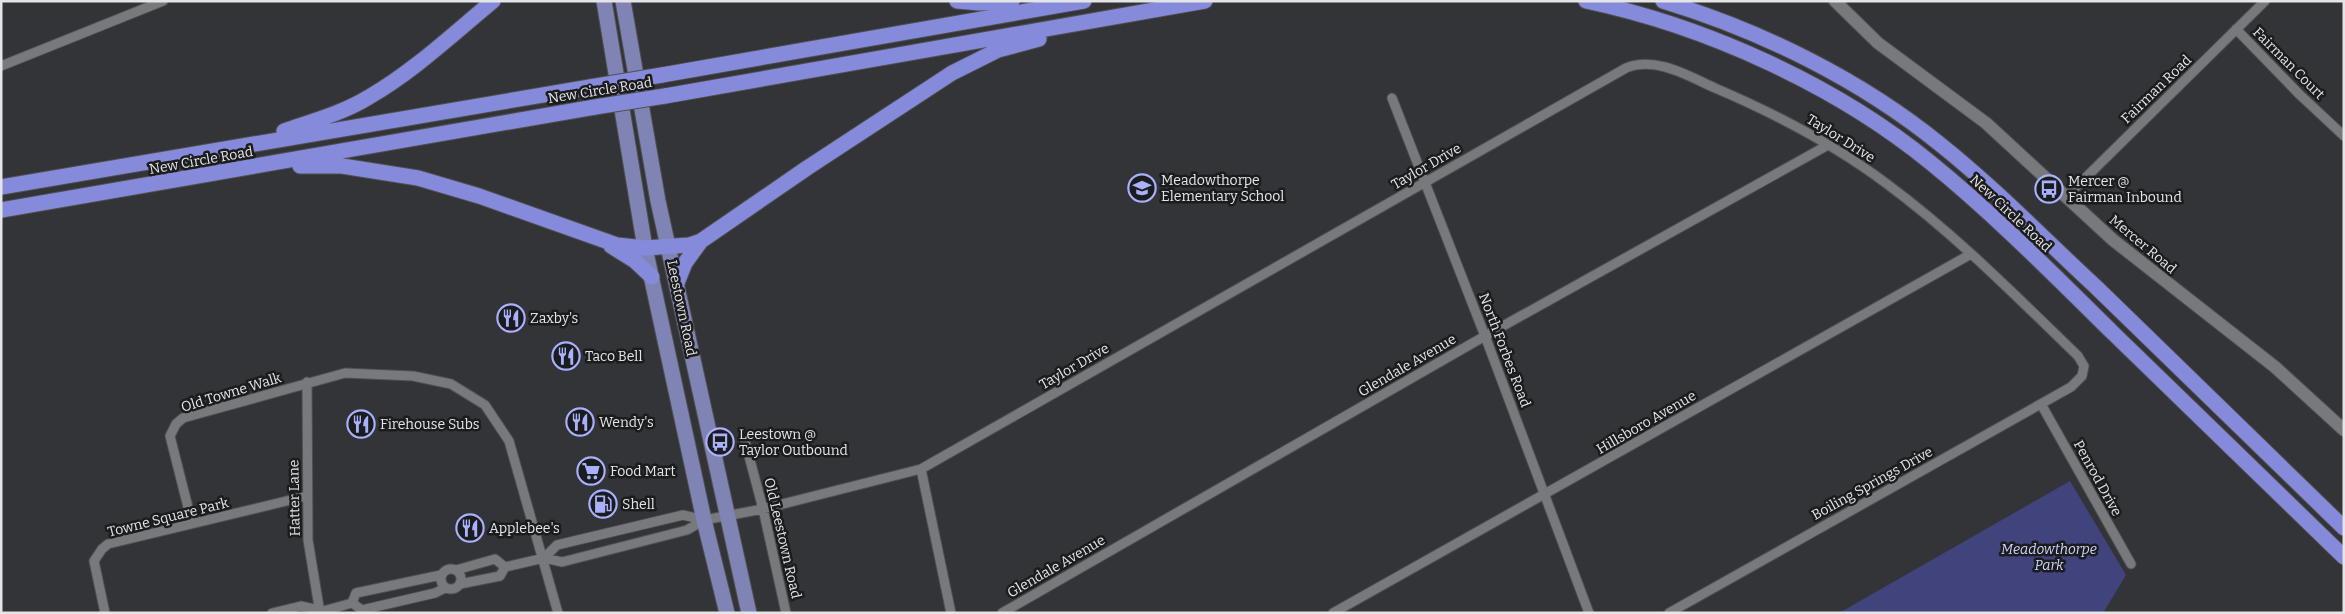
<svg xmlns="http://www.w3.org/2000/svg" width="2345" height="614" viewBox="0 0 2345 614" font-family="Bitter,serif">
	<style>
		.green { fill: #41437d }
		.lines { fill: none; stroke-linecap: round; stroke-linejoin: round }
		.street-casing { stroke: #505052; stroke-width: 11 }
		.secondary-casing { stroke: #505052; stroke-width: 14 }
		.primary-casing { stroke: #505052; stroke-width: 17 }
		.highway-casing { stroke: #505052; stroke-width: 17 }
		.street { stroke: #78797c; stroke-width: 9 }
		.secondary { stroke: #78797c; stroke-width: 12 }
		.primary { stroke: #8084b4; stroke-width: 15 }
		.highway { stroke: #858bda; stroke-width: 15 }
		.rail { stroke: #88898b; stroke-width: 3; stroke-dasharray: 9 9; stroke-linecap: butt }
		.highway-bridge-casing { stroke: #505052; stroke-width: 17; stroke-linecap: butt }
		.highway-bridge { stroke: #858bda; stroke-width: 15 }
		.labels { text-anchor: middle; stroke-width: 5; stroke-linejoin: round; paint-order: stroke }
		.street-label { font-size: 14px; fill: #e5e5e7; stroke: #1b1c1d }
		.poi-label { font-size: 14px; fill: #e5e5e7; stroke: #1b1c1d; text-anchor: start }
		.park-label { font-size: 14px; font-style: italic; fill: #cdd3fe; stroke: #1b1c1d }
	</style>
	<rect width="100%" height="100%" fill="#333437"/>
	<path class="green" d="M2070,481L2126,575L2103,613H1839Z"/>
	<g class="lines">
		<g class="street-casing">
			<path id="street" d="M2236,29L2299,94L2344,136
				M1,66L163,1
				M1392,98L1485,336L1589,613
				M2067,196L2265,1
				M307,382L308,540L320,613
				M2041,404L2131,564
				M745,441L763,509L786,613
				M921,469L951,613
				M704,520L763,509L921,469L1626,68C1656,56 1688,76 1715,88C1776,114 1834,144 1887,184C1956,235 2016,296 2078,356L2084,366L2082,376L2071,387L1669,613
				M192,523L170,436L176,424L183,418L345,373L413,376L451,384L485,405L509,441L558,613
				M441 579a10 10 0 1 1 20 0a10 10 0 1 1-20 0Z
				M456,570L495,559L505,567
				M460,584L500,576L505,567L544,558L562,562L687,530L704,520L683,515L557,545L544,558
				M352,603L356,593L441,575
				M105,613L94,561L102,549L108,544L307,496
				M272,613L301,606L319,610
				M316,613L352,603L362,610L435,593L445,588
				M1002,613L1485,336L1828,145
				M1333,613L1971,254"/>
		</g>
		<g class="secondary-casing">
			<path id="secondary" d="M1835,1L1878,43L1986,123L2113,240L2275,367L2344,430"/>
		</g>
		<g class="primary-casing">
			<path id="primary" d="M604,1L645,248L704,520L727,613
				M623,1L658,201L749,613"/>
		</g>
		<g class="highway-casing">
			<path id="highway" d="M957,1L980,3L1012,1
				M1586,1C1705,26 1836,85 1931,163C1995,215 2054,275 2113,333C2190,408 2267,482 2344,557
				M1663,1C1762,31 1861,80 1941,145C1996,189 2045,240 2096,287C2179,367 2261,448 2344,528
				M662,75L1084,1
				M665,96L1205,1
				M284,131C313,121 343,113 369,97C414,71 453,34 493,1
				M300,166H342L418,178L479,196L617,245L645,248L689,245L701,241
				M1,187L590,87
				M1,210L595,107
				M611,246L635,261L652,277
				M677,283L685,263L701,241L807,168L952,73L998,50L1039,39"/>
		</g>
		<use href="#street" class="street"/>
		<use href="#secondary" class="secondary"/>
		<use href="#primary" class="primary"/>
		<use href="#highway" class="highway"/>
		<path class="rail" d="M2343,613L2344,612"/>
		<g class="highway-bridge-casing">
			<path id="highway-bridge" d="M590,87L662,75
				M595,107L665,96"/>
		</g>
		<use href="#highway-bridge" class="highway-bridge"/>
	</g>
	<defs>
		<g id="school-ring" transform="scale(1.4375)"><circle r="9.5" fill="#1b1c1d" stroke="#a9b0fc" stroke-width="1.5"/><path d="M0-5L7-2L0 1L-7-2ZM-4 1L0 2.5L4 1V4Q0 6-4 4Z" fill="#a9b0fc"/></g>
		<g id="bus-ring" transform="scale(1.4375)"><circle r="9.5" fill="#1b1c1d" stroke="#a9b0fc" stroke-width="1.5"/><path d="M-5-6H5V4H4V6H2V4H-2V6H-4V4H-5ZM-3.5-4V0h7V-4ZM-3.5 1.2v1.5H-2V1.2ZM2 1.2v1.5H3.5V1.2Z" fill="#a9b0fc"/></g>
		<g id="restaurant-ring" transform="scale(1.4375)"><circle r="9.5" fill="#1b1c1d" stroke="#a9b0fc" stroke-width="1.5"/><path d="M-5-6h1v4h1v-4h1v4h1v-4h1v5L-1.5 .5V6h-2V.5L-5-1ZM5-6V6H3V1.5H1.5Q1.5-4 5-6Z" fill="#a9b0fc"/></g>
		<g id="supermarket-ring" transform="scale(1.4375)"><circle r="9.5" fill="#1b1c1d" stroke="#a9b0fc" stroke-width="1.5"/><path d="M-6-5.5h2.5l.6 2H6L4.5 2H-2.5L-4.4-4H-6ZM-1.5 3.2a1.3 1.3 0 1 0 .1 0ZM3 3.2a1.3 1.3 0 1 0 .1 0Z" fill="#a9b0fc"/></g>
		<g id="fuel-ring" transform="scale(1.4375)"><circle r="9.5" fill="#1b1c1d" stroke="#a9b0fc" stroke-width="1.5"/><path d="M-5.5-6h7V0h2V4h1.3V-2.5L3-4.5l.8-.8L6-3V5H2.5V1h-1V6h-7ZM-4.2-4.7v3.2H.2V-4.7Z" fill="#a9b0fc"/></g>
	</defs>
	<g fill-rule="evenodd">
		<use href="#school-ring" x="1142" y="188"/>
		<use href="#bus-ring" x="2049" y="189"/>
		<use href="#restaurant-ring" x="511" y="318"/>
		<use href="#restaurant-ring" x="566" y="356"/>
		<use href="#restaurant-ring" x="580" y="422"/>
		<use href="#restaurant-ring" x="361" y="424"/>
		<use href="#bus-ring" x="720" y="442"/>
		<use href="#supermarket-ring" x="591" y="471"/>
		<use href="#fuel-ring" x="603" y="504"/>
		<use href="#restaurant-ring" x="470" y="528"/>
	</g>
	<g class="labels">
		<g class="street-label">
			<text transform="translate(2289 63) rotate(45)" y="5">Fairman Court</text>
			<text transform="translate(2156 89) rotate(-44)" y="5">Fairman Road</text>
			<text transform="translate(600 90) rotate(-9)" y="5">New Circle Road</text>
			<text transform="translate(1841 138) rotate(32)" y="5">Taylor Drive</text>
			<text transform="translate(201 160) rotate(-10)" y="5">New Circle Road</text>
			<text transform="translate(1426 166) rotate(-30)" y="5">Taylor Drive</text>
			<text transform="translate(2011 213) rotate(43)" y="5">New Circle Road</text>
			<text transform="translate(2143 244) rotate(40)" y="5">Mercer Road</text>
			<text transform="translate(682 308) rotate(78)" y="5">Leestown Road</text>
			<text transform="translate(1505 350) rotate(69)" y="5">North Forbes Road</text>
			<text transform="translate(1407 365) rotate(-30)" y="5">Glendale Avenue</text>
			<text transform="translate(1074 366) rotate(-30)" y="5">Taylor Drive</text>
			<text transform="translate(231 392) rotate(-17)" y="5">Old Towne Walk</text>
			<text transform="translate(1646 422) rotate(-30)" y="5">Hillsboro Avenue</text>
			<text transform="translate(2098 478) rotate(61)" y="5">Penrod Drive</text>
			<text transform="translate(1872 483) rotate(-29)" y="5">Boiling Springs Drive</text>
			<text transform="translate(294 498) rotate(-91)" y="5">Hatter Lane</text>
			<text transform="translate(168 517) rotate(-14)" y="5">Towne Square Park</text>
			<text transform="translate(783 538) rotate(77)" y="5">Old Leestown Road</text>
			<text transform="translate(1056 566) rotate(-30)" y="5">Glendale Avenue</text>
		</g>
		<g class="poi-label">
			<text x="1161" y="185">Meadowthorpe<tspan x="1161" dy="16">Elementary School</tspan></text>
			<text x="2068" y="186">Mercer @<tspan x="2068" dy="16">Fairman Inbound</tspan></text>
			<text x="530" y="323">Zaxby's</text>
			<text x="585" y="361">Taco Bell</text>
			<text x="599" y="427">Wendy's</text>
			<text x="380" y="429">Firehouse Subs</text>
			<text x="739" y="439">Leestown @<tspan x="739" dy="16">Taylor Outbound</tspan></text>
			<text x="610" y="476">Food Mart</text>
			<text x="622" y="509">Shell</text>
			<text x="489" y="533">Applebee's</text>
		</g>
		<g class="park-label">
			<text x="2049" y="554">Meadowthorpe<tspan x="2049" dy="16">Park</tspan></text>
		</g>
	</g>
	<rect width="2345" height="614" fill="none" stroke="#e5e5e7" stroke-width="5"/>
</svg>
